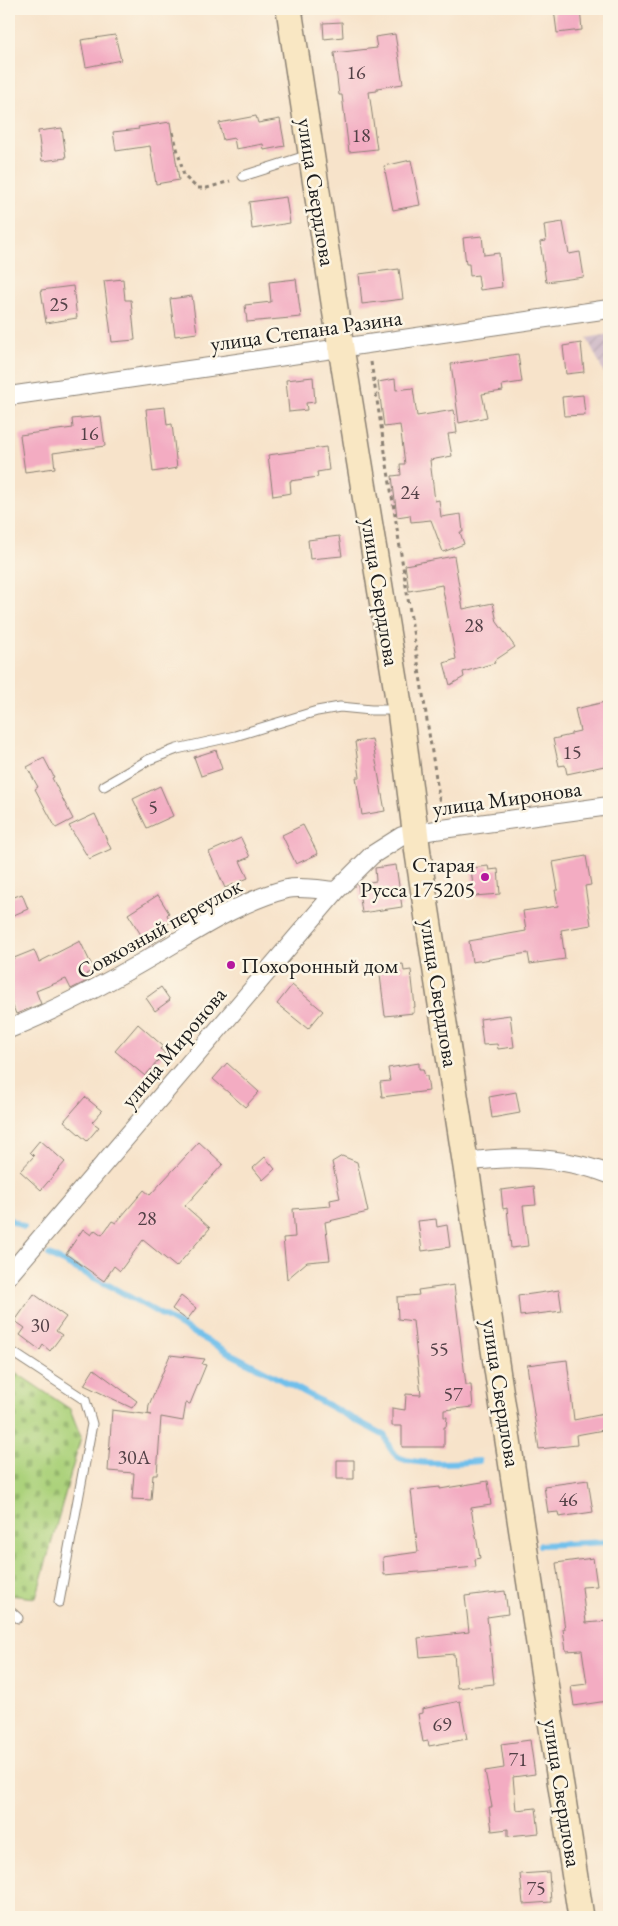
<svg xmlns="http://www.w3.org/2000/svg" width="618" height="1926" viewBox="0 0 618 1926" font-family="'EB Garamond',serif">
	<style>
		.industrial { fill: url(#industrial-furrows) }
		.cemetery { fill: url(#cemetery-stones); stroke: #64774c }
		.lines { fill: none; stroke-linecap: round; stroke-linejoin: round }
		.stream { stroke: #70bfeb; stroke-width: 6 }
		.building { fill: #f3acc2 }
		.lane-casing { stroke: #8a8073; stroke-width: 11 }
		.street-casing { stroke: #8a8073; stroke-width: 20 }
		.secondary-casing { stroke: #8a8073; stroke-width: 28 }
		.path { stroke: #8a8073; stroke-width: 3; stroke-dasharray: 4 4; stroke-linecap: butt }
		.lane { stroke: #fff; stroke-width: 9 }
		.street { stroke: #fff; stroke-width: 18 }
		.secondary { stroke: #f9e7c3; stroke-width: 25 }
		.poi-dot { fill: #b5179e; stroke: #fcf5e5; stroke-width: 2 }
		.labels { text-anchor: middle; stroke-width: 5; stroke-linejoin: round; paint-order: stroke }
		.number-label { font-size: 20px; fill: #524046 }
		.street-label { font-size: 22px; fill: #1c1c1c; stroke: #fcf5e5 }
		.poi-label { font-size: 22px; fill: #1c1c1c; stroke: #fcf5e5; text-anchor: end }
	</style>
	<defs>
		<pattern id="industrial-furrows" width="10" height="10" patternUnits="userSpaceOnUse" patternTransform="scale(1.25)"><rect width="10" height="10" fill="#d1bdc9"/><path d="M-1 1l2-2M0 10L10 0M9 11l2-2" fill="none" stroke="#b3a2ac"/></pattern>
		<pattern id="cemetery-stones" width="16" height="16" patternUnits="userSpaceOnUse" patternTransform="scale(1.25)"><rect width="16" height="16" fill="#acd27c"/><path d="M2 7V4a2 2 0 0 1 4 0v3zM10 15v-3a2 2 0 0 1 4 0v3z" fill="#93b46b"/></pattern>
	</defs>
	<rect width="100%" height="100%" fill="#fcf5e5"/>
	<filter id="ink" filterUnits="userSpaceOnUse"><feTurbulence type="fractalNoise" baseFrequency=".02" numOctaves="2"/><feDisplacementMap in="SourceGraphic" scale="10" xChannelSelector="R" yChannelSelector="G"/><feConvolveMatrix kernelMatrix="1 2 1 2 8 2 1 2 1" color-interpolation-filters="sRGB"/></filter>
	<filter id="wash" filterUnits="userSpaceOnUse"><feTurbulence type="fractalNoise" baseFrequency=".0096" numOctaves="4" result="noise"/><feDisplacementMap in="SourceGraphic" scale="20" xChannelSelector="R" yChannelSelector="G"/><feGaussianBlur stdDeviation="1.12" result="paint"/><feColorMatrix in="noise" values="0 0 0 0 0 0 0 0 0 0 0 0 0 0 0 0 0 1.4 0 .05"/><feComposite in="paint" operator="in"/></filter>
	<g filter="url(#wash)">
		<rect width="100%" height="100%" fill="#f7e3ca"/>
		<path class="industrial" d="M609,334V383L587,338Z"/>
		<path class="cemetery" d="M9,1368L70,1409L81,1437L36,1598L9,1595Z"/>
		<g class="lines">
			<path class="stream" d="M9,1219L24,1227
				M49,1255L112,1287L231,1354L274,1376L385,1436C388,1444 390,1451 397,1456C410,1466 462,1463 479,1461
				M540,1545L609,1542"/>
		</g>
		<g id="blocks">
			<path class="building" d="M554,9H580L582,30L557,33Z
				M342,22L343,37L324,39L323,23Z
				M395,34L403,84L377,88V91L369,92L377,149L349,152L342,95H339L334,53L377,48L375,37Z
				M115,35L121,60L86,67L81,40Z
				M256,116L258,123L280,119L285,146L264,150L263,144L236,149L234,138L223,140L219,123Z
				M170,122L179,180L156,184L150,146L116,151L113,132L139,129L138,127Z
				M62,128L66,158L42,161L38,131Z
				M411,160L420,205L393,210L384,166Z
				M286,197L290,223L252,229L249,202Z
				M563,222L569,254L580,252L584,277L546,282L540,242L546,241L544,225Z
				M482,236L484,255L499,253L502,287L480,290L478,275L470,276L469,264H466L463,238Z
				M399,269L403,299L362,304L359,274Z
				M123,279L125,300H131L135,340L112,342L104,281Z
				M296,279L301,317L247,322L245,305L271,302L269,282Z
				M73,286L77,318L46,323L41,290Z
				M192,296L197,333L175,336L170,299Z
				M581,343L584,372L566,374L563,346Z
				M518,354L522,382L502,385L503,391L482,394L487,417L459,423L451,364Z
				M313,377L315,402L306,403L307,410L289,412L286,380Z
				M395,379L396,390L413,388L417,416L454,410L457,433L448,434L452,456L430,460L435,501L439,500L441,517L461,514L463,532H460L464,544L443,552L431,520L411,522L410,515L397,517L392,476L401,475L400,464H405L400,425L384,427L378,382Z
				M583,395L585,415L564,416L562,397Z
				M165,407L167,425L172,424L177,468L153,472L146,409Z
				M101,416L105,446L53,453L55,468L25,472L20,435L73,428L72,419Z
				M326,447L329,470L317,472L318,477L290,481L291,493L273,496L268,455Z
				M339,536L342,556L310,559L308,540Z
				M454,556L463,609L493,603L497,622L515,647L494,661L495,663L463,672L464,677L450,685L444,663L456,659L442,585L409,591L405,565Z
				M609,701V765L567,774L565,765L559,766L553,739L571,735V733L580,731L575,709Z
				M372,739L385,811L362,815L356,777H360L355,742Z
				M216,750L222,769L201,776L194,757Z
				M44,758L54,777L52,778L73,819L56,828L35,789L38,787L27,767Z
				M160,786L173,816L147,828L133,799Z
				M95,814L111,849L89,859L69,826Z
				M303,825L318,854L296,864L282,835Z
				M241,838L250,857L240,861L248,878L225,888L209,852Z
				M586,856L591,885L585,886L591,925L561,930L565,959L530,964L528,953L472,962L469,941L526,931L523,911L558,906L555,890H558L553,862Z
				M396,865L402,907L362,913L358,884L376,881L375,868Z
				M488,866L489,870L498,869L500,894L474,896L471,868Z
				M22,894L28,909L9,917V899Z
				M158,895L169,913L167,915L171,922L162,927L166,935L148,946L128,914Z
				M80,941L94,970L86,974L89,980L71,989L66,979L36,991L41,1004L16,1014L9,996V960L34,950L39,962Z
				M403,964L404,971L411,970L415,1007H414V1013L385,1016L379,967Z
				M292,985L323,1011L308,1029L277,1004Z
				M161,987L170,1000L155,1011L146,998Z
				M510,1015L514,1047L498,1049L497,1044L483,1045L480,1019Z
				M138,1024L163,1046L160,1049L165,1053L145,1076L115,1051Z
				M227,1063L259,1092L245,1107L213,1079Z
				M419,1063V1069H423L425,1076H427L429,1091L382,1097L380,1082L390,1081L388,1068Z
				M516,1092L520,1113L492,1118L489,1097Z
				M85,1097L102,1111L92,1122L99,1127L87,1141L64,1121Z
				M40,1140L65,1162L41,1190L20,1171L34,1156L30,1152Z
				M199,1142L223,1164L185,1206L210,1228L176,1267L143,1240L120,1271L114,1266L104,1281L66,1254L83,1229L91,1235L95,1230L102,1235L112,1221L116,1223L144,1190L150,1195Z
				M342,1156L357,1162L368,1212L325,1222L330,1260L307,1262L287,1279L283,1238L295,1237L293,1209L331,1206L330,1200L340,1198L332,1162Z
				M265,1157L275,1169L263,1180L253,1168Z
				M534,1186L536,1205L523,1206L528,1246L511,1248L507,1208L503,1209L501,1190Z
				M436,1219L437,1227L447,1225L450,1247L422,1251L418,1221Z
				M454,1285L466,1385H471L473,1407L444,1410V1417H447L446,1427H444V1447H402V1426H392V1408L405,1410L406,1394L421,1395L413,1321L398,1319L397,1297L419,1295L418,1290Z
				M559,1290L562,1311L520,1316L518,1296Z
				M34,1294L66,1317L56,1331L62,1335L50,1351L43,1345L40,1350L20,1335L25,1328L15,1321Z
				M181,1296L196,1308L187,1320L172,1309Z
				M170,1355L205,1359L202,1364L206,1365L190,1404L186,1403L183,1421L161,1417L157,1475H153L151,1500L132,1499L134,1473L108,1471L112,1410L152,1415L148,1414L149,1405Z
				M567,1360L574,1420L609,1413V1429L576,1435L577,1445L539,1449L527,1365Z
				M94,1369L137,1401L132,1408L84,1385Z
				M337,1460H354V1479H337Z
				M588,1480L593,1512L559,1517L558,1512L548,1513L544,1486Z
				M488,1481L491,1505L471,1508L480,1558L475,1559L476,1567L384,1575L383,1557L418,1552L411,1490L440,1487V1489Z
				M593,1558L597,1586L582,1587L586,1623L609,1621V1690H606L607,1701L574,1706L571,1686L587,1684L582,1650L566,1651L563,1629H565L556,1563Z
				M505,1591L508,1614L487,1617L494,1684L457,1688L454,1654L420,1657L418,1638L469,1632L465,1596Z
				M460,1701L467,1739L429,1746L428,1741L423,1742L418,1714L422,1713V1709Z
				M530,1740L535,1774L513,1777L516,1810L536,1808L539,1833L508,1836V1829L492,1831L489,1807H492L485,1771L504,1768L501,1744Z
				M549,1872L551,1902L523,1904L520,1874Z"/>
		</g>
	</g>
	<g filter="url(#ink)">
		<use href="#blocks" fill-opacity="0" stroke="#8a8073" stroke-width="1"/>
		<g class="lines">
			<g class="lane-casing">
				<path id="lane" d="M243,176L309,155
					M104,786L148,760L177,749L235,736L317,711L340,707L371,710H399
					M9,1350L85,1400L92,1424L59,1602
					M9,1610L18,1618"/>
			</g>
			<g class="street-casing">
				<path id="street" d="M9,396L609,309
					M9,1029C61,1008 109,982 158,953C199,929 240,901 287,889C300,886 323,890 336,891
					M466,1162C515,1155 563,1157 609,1174
					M9,1275L336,891L372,855L402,836L435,830L609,806"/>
			</g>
			<g class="secondary-casing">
				<path id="secondary" d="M289,9L341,348L400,710L418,854L581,1917"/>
			</g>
			<path class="path" d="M173,132L184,176L197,188H207L230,181
				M371,362L441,810"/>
			<use href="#lane" class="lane"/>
			<use href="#street" class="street"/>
			<use href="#secondary" class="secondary"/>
		</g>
	</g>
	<g class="poi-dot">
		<circle cx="485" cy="877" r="5"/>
		<circle cx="231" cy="965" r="5"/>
	</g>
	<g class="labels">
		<g class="number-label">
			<text x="356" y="79">16</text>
			<text x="361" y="142">18</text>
			<text x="59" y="311">25</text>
			<text x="89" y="440">16</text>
			<text x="410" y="499">24</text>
			<text x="474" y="632">28</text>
			<text x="572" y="759">15</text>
			<text x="153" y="814">5</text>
			<text x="147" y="1225">28</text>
			<text x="40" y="1332">30</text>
			<text x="439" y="1356">55</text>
			<text x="453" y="1401">57</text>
			<text x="134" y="1464">30А</text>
			<text x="568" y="1506">46</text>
			<text x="442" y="1731">69</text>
			<text x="518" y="1766">71</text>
			<text x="536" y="1895">75</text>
		</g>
		<g class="street-label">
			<text transform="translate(317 192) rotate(81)" y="8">улица Свердлова</text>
			<text transform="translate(306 330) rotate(-8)" y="8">улица Степана Разина</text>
			<text transform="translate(381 592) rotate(81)" y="8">улица Свердлова</text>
			<text transform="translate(507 798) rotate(-8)" y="8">улица Миронова</text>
			<text transform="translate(159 928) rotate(-29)" y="8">Совхозный переулок</text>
			<text transform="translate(440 993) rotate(81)" y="8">улица Свердлова</text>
			<text transform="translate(173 1047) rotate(-50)" y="8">улица Миронова</text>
			<text transform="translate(502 1393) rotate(81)" y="8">улица Свердлова</text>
			<text transform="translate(563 1793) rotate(81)" y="8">улица Свердлова</text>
		</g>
		<g class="poi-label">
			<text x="475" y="872">Старая<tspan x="475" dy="25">Русса 175205</tspan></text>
			<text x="241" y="973" text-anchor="start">Похоронный дом</text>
		</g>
	</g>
	<rect width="618" height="1926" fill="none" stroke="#fcf5e5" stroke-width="30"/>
</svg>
